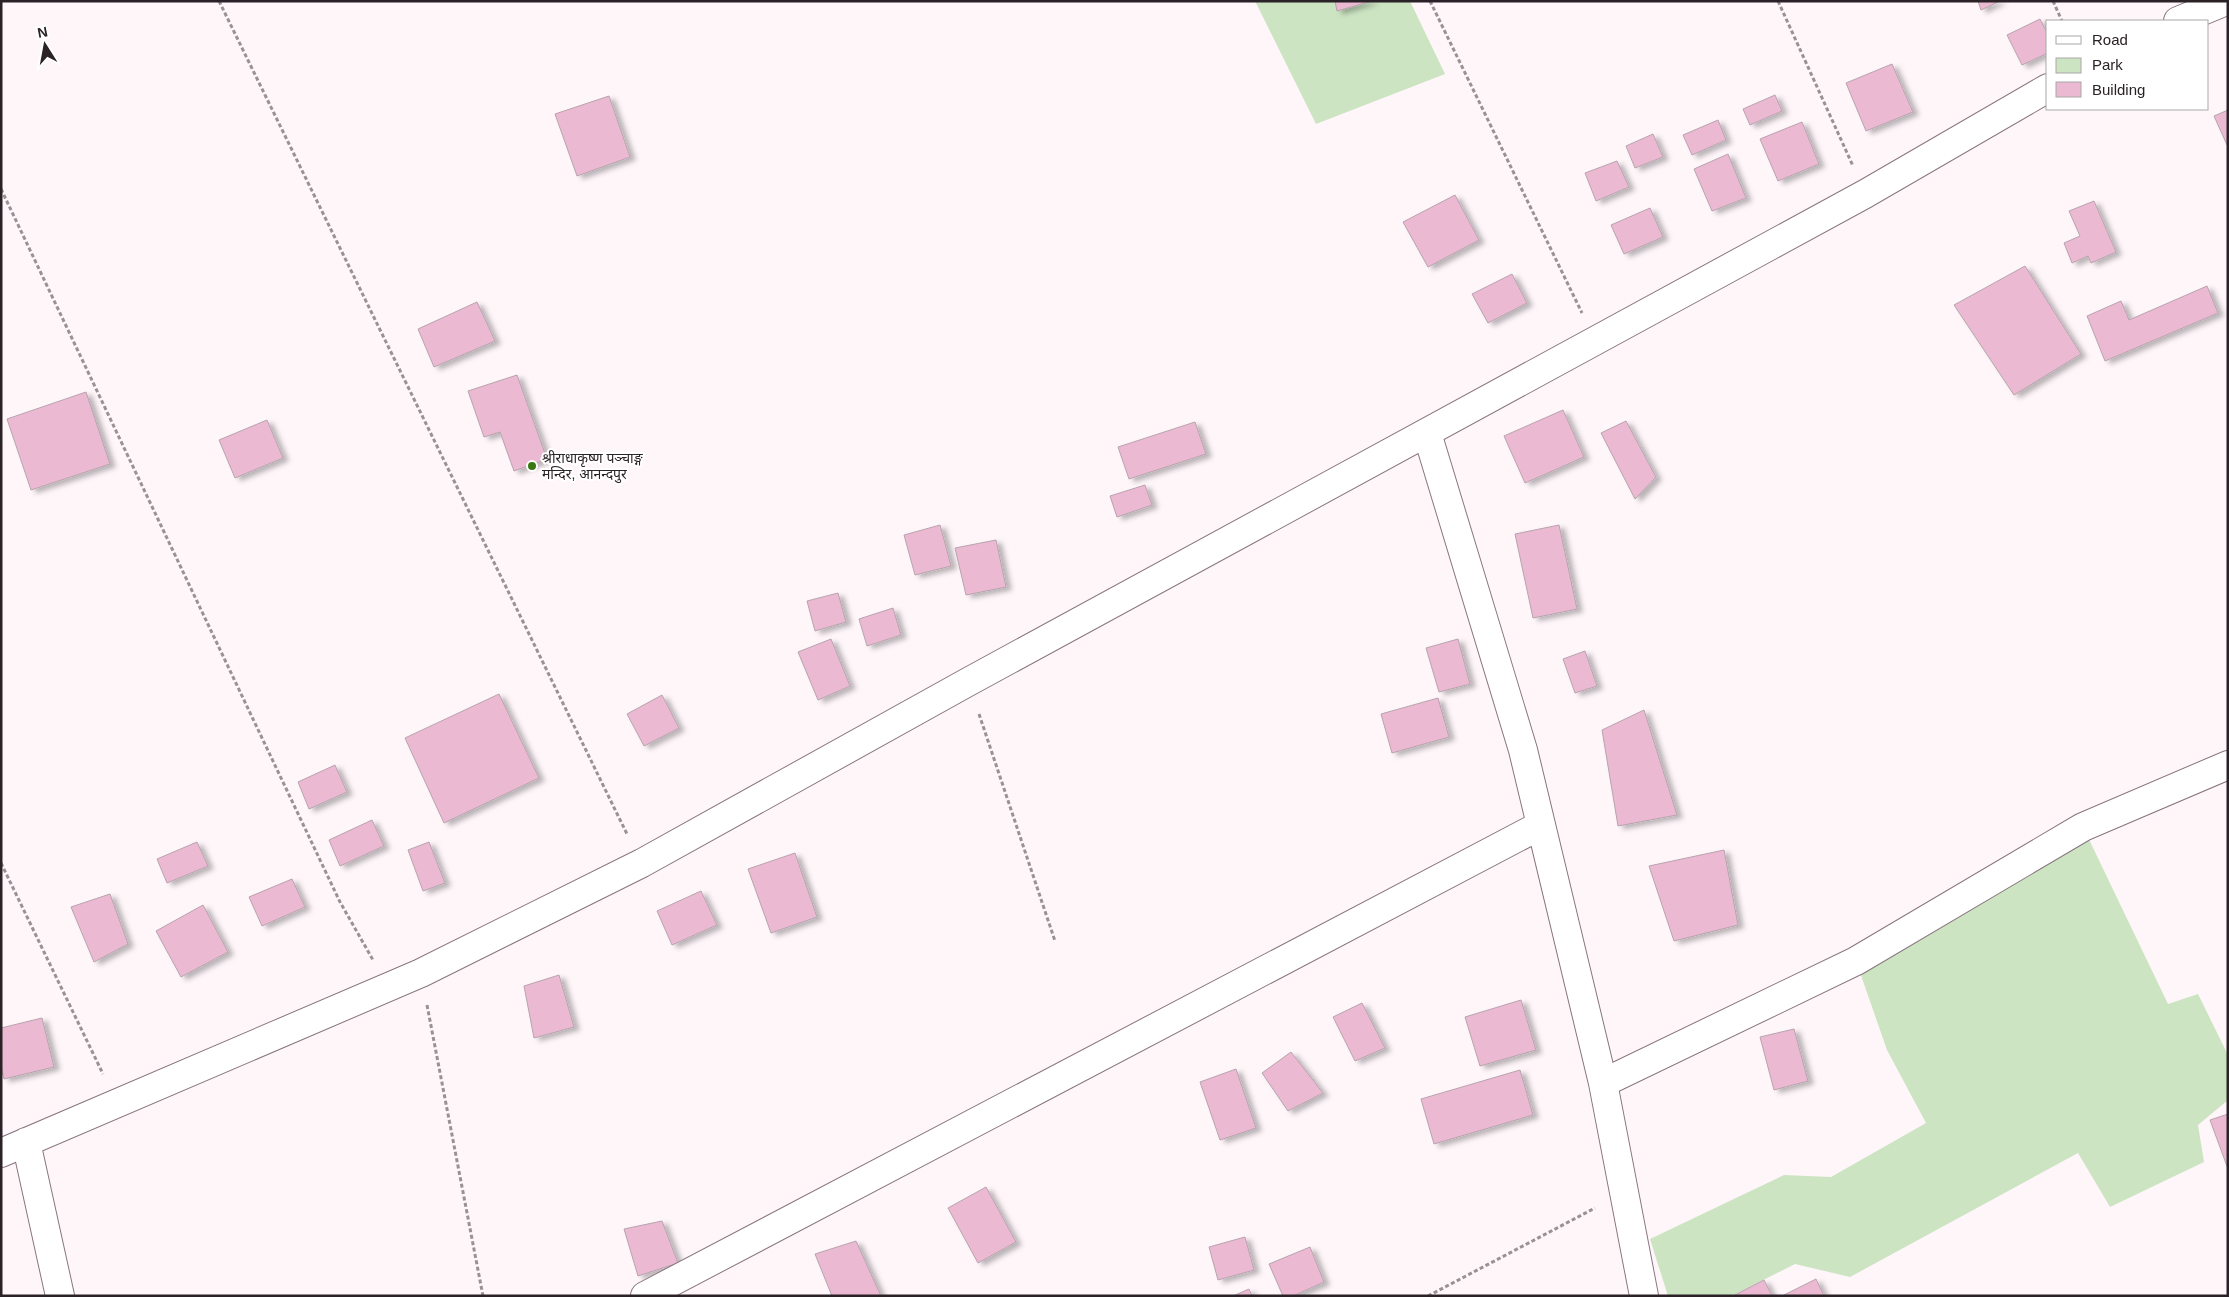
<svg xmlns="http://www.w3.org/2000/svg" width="2229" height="1297" viewBox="0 0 2229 1297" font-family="Arial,'Noto Sans Devanagari',sans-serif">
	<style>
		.green { fill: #cce4c2 }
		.building { fill: #ebb9d2; stroke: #b7a3ad; filter: url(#shadow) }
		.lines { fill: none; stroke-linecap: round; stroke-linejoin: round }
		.minor-casing { stroke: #89757f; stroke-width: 30 }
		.path { stroke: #999195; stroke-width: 3; stroke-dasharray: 4 2.5; stroke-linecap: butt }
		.minor { stroke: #fff; stroke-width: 28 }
		.poi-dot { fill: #387712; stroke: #fff; stroke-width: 2 }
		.labels { text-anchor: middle; stroke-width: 4; stroke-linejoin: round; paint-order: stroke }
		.poi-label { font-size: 14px; fill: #2a2226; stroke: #fff; text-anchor: start }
	</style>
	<defs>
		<filter id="shadow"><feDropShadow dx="5.5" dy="3" stdDeviation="2.5" flood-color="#0004"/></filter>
	</defs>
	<rect width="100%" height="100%" fill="#fff6fa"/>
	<path class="green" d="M1255,1H1410L1445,74L1316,124Z
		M2083,827L2168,1004L2198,994L2228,1055V1100L2198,1125L2204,1162L2110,1207L2078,1153L1850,1277L1795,1264L1732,1296H1668L1650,1239L1784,1175L1831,1177L1926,1123L1887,1050L1856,961Z"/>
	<path class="building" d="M1335,1H1372L1337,11Z
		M1978,1H2000L1981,10Z
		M2040,19L2048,35V53L2022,65L2007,35Z
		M1892,64L1913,112L1866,131L1846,83Z
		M1775,95L1782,111L1750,125L1743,109Z
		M609,96L630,157L577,176L555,114Z
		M2228,110V144L2227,145L2214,116Z
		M1718,120L1726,140L1692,155L1683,135Z
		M1802,122L1819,164L1778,181L1760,139Z
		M1653,134L1663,157L1635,168L1626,146Z
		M1728,154L1746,198L1712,211L1694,169Z
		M1617,161L1629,187L1596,201L1585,173Z
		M1455,195L1479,240L1428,267L1403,222Z
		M2094,201L2116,252L2091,263L2088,256L2072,263L2064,243L2080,236L2069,211Z
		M1650,208L1663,237L1624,254L1611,225Z
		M2025,266L2081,354L2014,395L1954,305Z
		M1512,274L1527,303L1488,323L1472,294Z
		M2207,286L2218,313L2105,361L2087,316L2121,301L2129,320Z
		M477,302L495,341L434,367L418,329Z
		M517,375L547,459L514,471L500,432L484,437L468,391Z
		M86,392L110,464L31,490L7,419Z
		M1563,410L1584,457L1525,483L1504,436Z
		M267,420L283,458L235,478L219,440Z
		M1626,421L1656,477L1635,499L1601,433Z
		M1195,422L1206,454L1129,479L1118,447Z
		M1145,485L1152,505L1117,517L1110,496Z
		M940,525L951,566L915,575L904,535Z
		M1559,525L1577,609L1533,618L1515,534Z
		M996,540L1006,587L966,595L955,548Z
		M838,593L846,622L815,631L807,601Z
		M893,608L901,635L867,646L859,619Z
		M831,639L850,686L818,700L798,652Z
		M1458,639L1470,684L1439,692L1426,648Z
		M1585,651L1597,686L1575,693L1563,659Z
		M499,694L539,778L444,823L405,738Z
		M662,695L679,728L644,746L627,714Z
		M1438,698L1449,737L1392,753L1381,714Z
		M1644,710L1677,815L1618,826L1602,730Z
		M335,765L347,792L309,809L298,782Z
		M372,820L384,846L340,866L329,840Z
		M197,842L208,866L167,883L157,859Z
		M429,842L445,883L423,891L408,850Z
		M1724,850L1738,925L1674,941L1649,866Z
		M795,853L817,917L771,933L748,869Z
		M292,879L305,907L262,926L249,897Z
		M701,891L717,925L672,945L657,911Z
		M110,894L128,944L94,962L71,907Z
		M203,905L228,952L181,977L156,931Z
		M559,975L574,1027L534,1038L524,986Z
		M1521,1000L1536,1050L1480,1066L1465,1017Z
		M1362,1003L1385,1048L1355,1061L1333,1017Z
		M42,1018L54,1067L4,1079L1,1067V1028Z
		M1794,1029L1808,1081L1774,1090L1760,1037Z
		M1291,1052L1323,1093L1288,1111L1262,1073Z
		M1236,1069L1256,1128L1220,1140L1200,1082Z
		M1520,1070L1533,1115L1434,1144L1421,1099Z
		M2228,1114V1169L2210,1120Z
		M986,1187L1016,1242L978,1263L948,1208Z
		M662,1221L678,1263L638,1276L624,1229Z
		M1245,1237L1254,1270L1218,1280L1209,1247Z
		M856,1241L881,1296H832L815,1254Z
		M1310,1247L1324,1282L1293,1296H1283L1269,1264Z
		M1816,1279L1824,1296H1782Z
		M1764,1280L1772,1296H1733Z
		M1249,1289L1252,1296H1233Z"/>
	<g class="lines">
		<g class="minor-casing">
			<path id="minor" d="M2178,21L2226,1
				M1427,433L1523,750L1603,1083L1644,1296
				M1603,1083L1856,961L2083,827L2228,765
				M26,1142L60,1296
				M1,1153L421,973L642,863L968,682L1865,194L2048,88
				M645,1296L1541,825"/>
		</g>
		<path class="path" d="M219,1L627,834
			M1430,1L1582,313
			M1778,1L1853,166
			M2053,1L2062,21
			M1,189L340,902L373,960
			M979,714L1055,941
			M1,863L103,1074
			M427,1005L483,1296
			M1428,1296L1595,1208"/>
		<use href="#minor" class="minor"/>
	</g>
	<circle class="poi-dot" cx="532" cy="466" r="5"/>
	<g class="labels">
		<g class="poi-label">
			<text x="542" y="463">श्रीराधाकृष्ण पञ्चाङ्ग<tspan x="542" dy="16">मन्दिर, आनन्दपुर</tspan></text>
		</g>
	</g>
	<rect width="2229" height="1297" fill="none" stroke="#2a2226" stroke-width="5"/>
	<rect x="2046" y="20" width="162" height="90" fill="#ffffff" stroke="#aaa7a8"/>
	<rect x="2056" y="36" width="25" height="8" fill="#ffffff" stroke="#aaa7a8"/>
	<text x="2092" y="45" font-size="15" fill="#2a2226">Road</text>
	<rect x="2056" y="58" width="25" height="15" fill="#cce4c2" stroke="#aaa7a8"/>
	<text x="2092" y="70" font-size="15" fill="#2a2226">Park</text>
	<rect x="2056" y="82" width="25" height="15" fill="#ebb9d2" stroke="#aaa7a8"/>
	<text x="2092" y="95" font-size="15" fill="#2a2226">Building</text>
	<g transform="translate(45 45) rotate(349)" stroke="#ffffff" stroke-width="4" paint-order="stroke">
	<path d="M0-4L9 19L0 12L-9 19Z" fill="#2a2226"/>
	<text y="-8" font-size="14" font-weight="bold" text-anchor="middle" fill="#2a2226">N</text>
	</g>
</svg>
